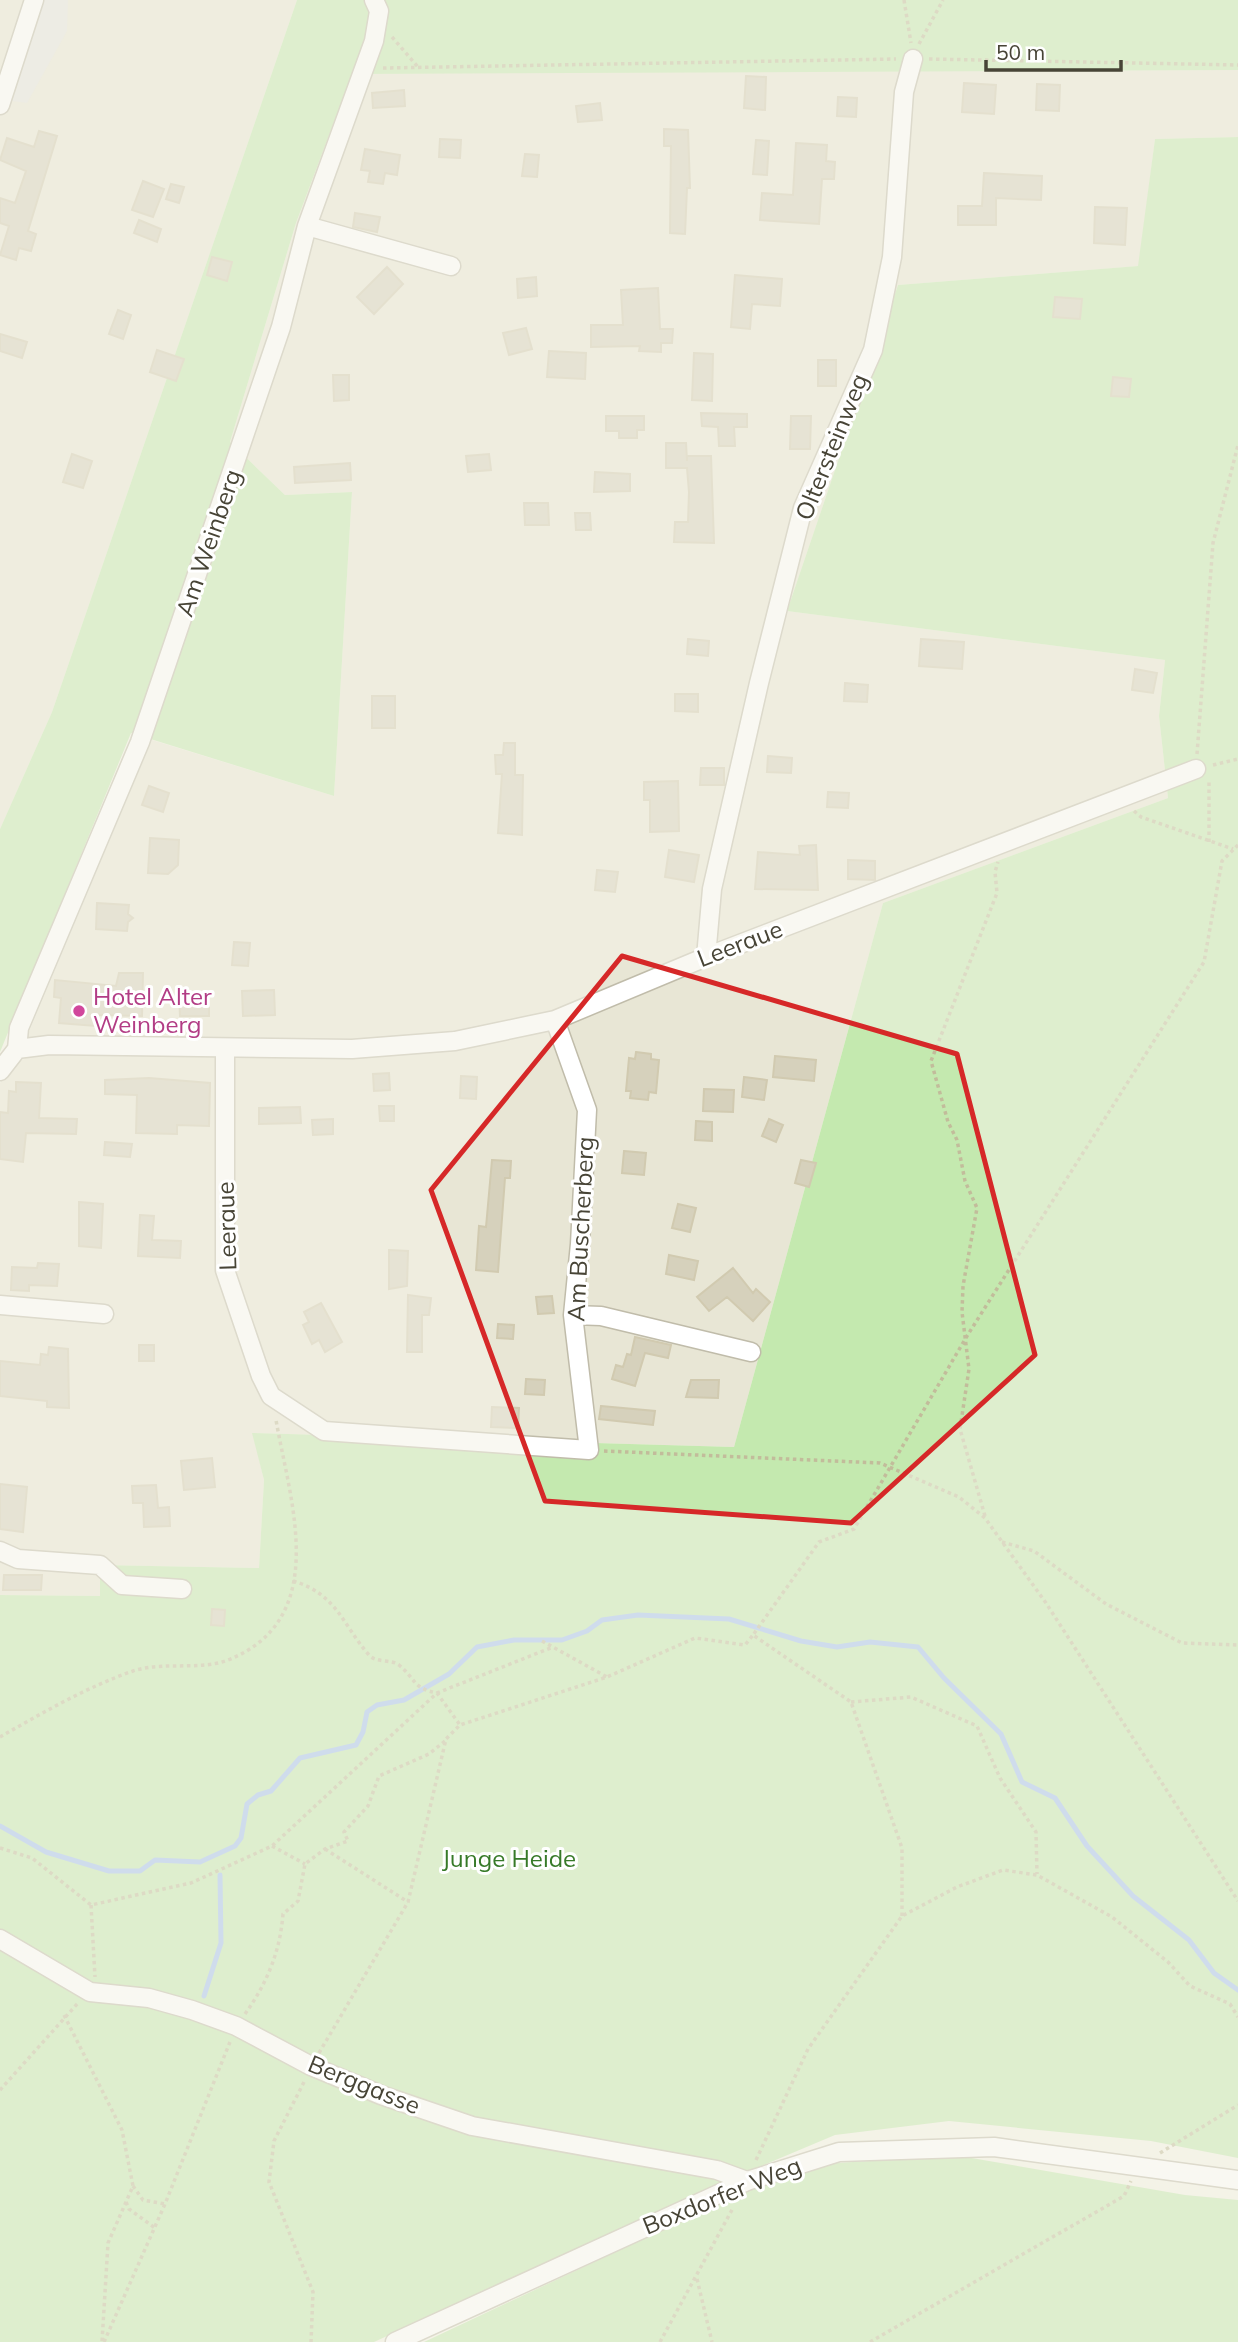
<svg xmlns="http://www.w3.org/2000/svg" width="1238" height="2342" viewBox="0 0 1238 2342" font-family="Mulish,sans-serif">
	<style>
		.residential { fill: #e8e6d5 }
		.green { fill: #c4e9af }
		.parking { fill: #e5e4df }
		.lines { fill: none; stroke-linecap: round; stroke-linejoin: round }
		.stream { stroke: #a3c2f2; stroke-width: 5 }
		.building { fill: #d6d1bc; stroke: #d1cab0; stroke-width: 2 }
		.minor-casing { stroke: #c0bcaa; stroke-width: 21 }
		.path { stroke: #c2bc9b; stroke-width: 3.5; stroke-dasharray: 3.5 3.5; stroke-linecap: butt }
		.minor { stroke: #fff; stroke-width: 18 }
		.marked { fill: none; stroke: #d62828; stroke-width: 5; stroke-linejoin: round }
		.hotel-dot { fill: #d1479c; stroke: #fff; stroke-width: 2.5 }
		.labels { text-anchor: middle; stroke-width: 6; stroke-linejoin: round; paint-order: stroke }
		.street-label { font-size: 24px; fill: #474436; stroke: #fff }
		.hotel-label { font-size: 24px; fill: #b23c85; stroke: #fff; text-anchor: start }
		.park-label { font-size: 24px; fill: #377a28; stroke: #fff }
	</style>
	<rect width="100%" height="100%" fill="#f4f3e7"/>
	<path class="residential" d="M0,0H297L52,712L0,829Z
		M1238,70V137L1155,139L1139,266L898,285L787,611L1165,660L1159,716L1168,798L883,903L734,1447L253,1433L264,1480L259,1568L101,1565L100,1596L0,1595V1083L11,1067L27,1057L26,1039L152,740L334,796L352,492L285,495L230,442L296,223L352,73Z"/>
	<path class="green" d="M297,0H1238V70L352,74L296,223L230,442L285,495L352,492L334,796L131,733L0,1052V829L52,712Z
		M1238,137V2158L1151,2141L949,2121L835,2135L719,2184L374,2342H0V1595L100,1596V1565L259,1568L264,1480L252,1433L734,1447L883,903L1168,798L1159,716L1165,660L787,611L898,285L1138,266L1155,139Z
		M960,2156L1185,2195L1238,2200V2342H424L756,2186L835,2163Z"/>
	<path class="parking" d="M43,0H68L67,31L27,103L12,101Z"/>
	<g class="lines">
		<path class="stream" d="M0,1826L46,1852L109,1871H140L155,1860L200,1862L235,1846L241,1838L247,1804L258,1795L271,1791L300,1758L356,1745L363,1732L367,1712L377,1705L404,1700L449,1674L477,1647L514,1640H562L587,1631L602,1620L638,1615L729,1619L801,1641L837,1647L870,1642L918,1647L944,1678L1001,1734L1022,1782L1055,1798L1087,1846L1133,1896L1189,1940L1214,1973L1238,1990
			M204,1996L221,1943L220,1875"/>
	</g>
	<path class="building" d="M746,76L766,77L765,110L744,108Z
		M964,83L996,85L994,114L962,112Z
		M1037,84L1060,85L1059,111L1036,110Z
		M404,90L405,106L373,108L372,93Z
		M838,97L857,98L856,117L837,116Z
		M600,103L602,120L578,122L576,106Z
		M664,129L688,130L690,188H687L685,234L670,233L671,146H664Z
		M39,131L57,136L28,231L36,234L31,251L19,248L16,260L0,255L9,226L0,223V198L15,203L26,171L0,160L7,138L34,147Z
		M440,139L461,140L460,158L439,157Z
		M756,140L769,141L767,175L753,174Z
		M796,143L827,145L826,161L835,162L834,179H822L819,224L760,220L762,193L793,195Z
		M365,149L400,155L397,175L385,173L383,184L368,182L370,171L361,170Z
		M525,154L539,155L537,177L522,176Z
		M984,173L1042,176L1041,200L996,198V225H958V206H982Z
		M143,181L164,189L153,217L132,210Z
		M171,184L184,187L179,203L166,199Z
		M1095,207L1127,208L1125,245L1094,243Z
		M355,213L380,217L377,232L353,227Z
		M139,220L161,229L157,242L134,233Z
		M212,257L232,262L227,281L207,275Z
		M387,267L403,284L374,314L357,297Z
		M735,275L782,279L780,306L752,304L750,329L731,327Z
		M536,277L537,296L518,298L517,279Z
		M658,288L660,329H673L672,343H661V352L639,351L640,346L591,347V325H623L621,290Z
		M1055,297L1082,299L1080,319L1053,317Z
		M118,310L131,315L123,339L109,334Z
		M526,328L532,349L509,355L503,333Z
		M0,334L27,342L22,358L0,351Z
		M157,350L184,359L176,381L150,372Z
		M549,351L586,353L585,379L547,377Z
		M694,353L713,354L712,401L692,400Z
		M818,360H836V386H818Z
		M333,375H349V400L334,401Z
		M1113,377L1131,379L1129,397L1111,396Z
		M701,413L747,414V427H734L735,446H719L718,427L702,426Z
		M606,416H644V430H637V438H619V431H606Z
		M791,416H811L810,449H790Z
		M666,443H686L687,461V456H711L714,543L674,542L675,522H688L689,492L687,468H666Z
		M72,454L92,461L83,488L63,482Z
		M489,454L491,470L468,472L466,456Z
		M350,463L351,480L295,483L294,467Z
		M595,472L630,474V491L594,492Z
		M524,503H548L549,525H525Z
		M575,513H590L591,530H576Z
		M688,639L709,641L708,656L687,654Z
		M921,639L964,642L962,669L919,666Z
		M1135,669L1157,673L1153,693L1132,690Z
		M845,683L868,685L867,702L844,701Z
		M675,694H698V712L675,711Z
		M372,696H395V728H372Z
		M504,743H515V775H523L522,835L498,833L502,774H496L495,755H503Z
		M768,756L792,758L791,773L767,772Z
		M701,768H724V785H700Z
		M678,781L679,831L650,832V800H644V782Z
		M149,786L169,793L163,812L142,805Z
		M828,792L849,793L848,808L827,807Z
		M150,838L179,840L178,865L168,874L148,873Z
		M816,845L818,890L755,889L758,852L800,855L799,846Z
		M669,850L699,855L694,882L665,877Z
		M848,860L875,861V880L848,879Z
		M597,870L618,872L615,892L595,890Z
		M97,903L129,905L128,914L133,918L128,922L127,931L96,929Z
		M234,942L250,943L248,966L232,965Z
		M119,973H143L142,1016L97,1015L96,1026L59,1023L61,998L54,997L55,980L116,986Z
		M274,990L275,1015L243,1016L242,991Z
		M179,993H209V1016H180Z
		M636,1052L651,1054V1059L659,1060L656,1093L649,1092L648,1100L630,1098L631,1091H626L629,1058L635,1059Z
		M775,1056L816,1060L814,1081L773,1077Z
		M389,1073L390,1090L374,1091L373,1074Z
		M461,1076L477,1077L476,1099L460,1098Z
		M744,1077L767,1080L764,1100L742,1097Z
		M149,1078L210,1083L209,1126L177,1125V1134L136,1133L137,1095L105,1094V1080Z
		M16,1082L41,1083L39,1118L77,1119L76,1134L26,1133L23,1162L0,1159V1112L8,1113L9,1091L16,1092Z
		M704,1089L734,1090L733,1112L703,1111Z
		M379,1106H394V1121H380Z
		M300,1107L301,1123L259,1124V1108Z
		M333,1119V1134L313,1135L312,1120Z
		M769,1119L783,1125L776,1142L762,1136Z
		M696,1121L712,1122V1141L695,1140Z
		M105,1142L132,1144L130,1157L104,1155Z
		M624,1151L646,1153L644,1175L622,1173Z
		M492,1160L511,1161L510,1178H505L498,1272L476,1270L479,1226L486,1227Z
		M801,1160L816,1163L809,1187L795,1183Z
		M79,1202L103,1204L101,1248L79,1246Z
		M678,1204L696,1208L690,1232L672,1228Z
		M140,1215L154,1216L152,1240L181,1241L180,1258L138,1256Z
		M389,1250L408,1251L407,1286L389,1289Z
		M669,1255L698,1261L694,1280L666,1274Z
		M38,1263L59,1264L57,1286L29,1285V1291L11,1290L12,1267L37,1268Z
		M733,1268L753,1293L756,1289L770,1302L753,1321L727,1297L709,1311L697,1297Z
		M408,1295L431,1298L429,1315H422V1352H407Z
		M552,1296L554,1313L538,1314L536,1297Z
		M321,1303L342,1342L325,1352L319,1340L312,1344L303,1325L309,1322L304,1312Z
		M498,1324L514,1325L513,1339L497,1338Z
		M635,1337L671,1345L668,1358L645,1353L635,1386L612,1379L616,1365L623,1367L627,1354L631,1355Z
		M139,1345H154V1361H139Z
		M49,1347L68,1349L69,1408L47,1407V1401L0,1396V1361L40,1365L41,1354L48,1355Z
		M526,1379L545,1380L544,1395L525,1394Z
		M691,1380H719L718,1398L686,1397Z
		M601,1406L655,1411L653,1425L599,1419Z
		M492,1407L519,1408L518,1428L491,1427Z
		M212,1458L215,1487L184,1490L181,1461Z
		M0,1484L27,1487L23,1532L0,1529Z
		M156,1485L158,1508L169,1507L170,1526L144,1527L143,1503H133L132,1486Z
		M4,1575H42L41,1590H3Z
		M212,1609L225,1610L224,1626L211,1625Z"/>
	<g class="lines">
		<g class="minor-casing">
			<path id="minor" d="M0,105L34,0
				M307,226L451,266
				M706,957L712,889L759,683L803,508L873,350L892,257L904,92L913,59
				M225,1048V1270L261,1376L271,1396L324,1431L589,1450L573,1315L580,1244L587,1110L555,1020
				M17,1049L49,1045L352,1049L455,1041L555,1020L706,957L1196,769
				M0,1071L17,1049L19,1028L140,742L281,327L307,226L374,41L379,11L374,0
				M0,1305L104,1314
				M573,1315L601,1316L751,1352
				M0,1551L18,1559L100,1565L122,1585L182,1589
				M0,1939L90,1992L149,1998L192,2010L236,2026L311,2066L381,2095L472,2126L717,2170L747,2181
				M395,2342L747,2181L839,2152L994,2147L1238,2180"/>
		</g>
		<path class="path" d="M904,0L911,43
			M392,37L418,67
			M919,44L943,0
			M929,59L1238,65
			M383,68L896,59
			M1197,754L1213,543L1238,445
			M1213,765L1238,759
			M1134,811L1141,817L1233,849
			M1209,842V781
			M604,1451L880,1463L959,1497L985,1518L1046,1603L1238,1901
			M985,1516L960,1429L969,1369L962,1312L963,1286L977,1208L965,1181L957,1140L948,1122L931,1061L997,893L995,872L998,862
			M1002,1542L1034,1551L1106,1604L1182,1643L1238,1645
			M293,1581C337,1594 342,1624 369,1655C376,1663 391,1659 399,1665C416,1679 412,1688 437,1693L460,1725
			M542,1641L607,1677
			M851,1702L911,1697L977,1726L1000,1778L1036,1832L1037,1874
			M0,1737C42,1713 87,1687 133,1671C163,1661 199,1671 228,1660C332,1619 290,1501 276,1420
			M272,1846L305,1864
			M0,1848L32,1858L91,1905L191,1883L272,1846L437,1693L553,1647
			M325,1849L408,1902
			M91,1905L95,1977
			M902,1916V1848L851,1702L753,1635L819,1542L854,1529L967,1336L1204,962L1222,861L1238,845
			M245,2014C267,1983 280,1952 283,1914L298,1901L305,1864L325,1849L348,1841L344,1832L368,1806L379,1776L429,1754L445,1741
			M64,2015L122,2130L133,2186L108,2243L102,2342
			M319,2053L408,1902L446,1739L460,1725L607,1677L695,1638L745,1645L753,1635
			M304,2082L274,2141L269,2182L313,2292L311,2342
			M0,2090L78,2003
			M1160,2153L1238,2105
			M756,2160L808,2049L902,1916L957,1887L1003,1870L1037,1875L1112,1917L1168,1962L1190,1986L1230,2004L1238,2017
			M133,2186L143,2200L165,2204
			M126,2202L129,2209L155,2228
			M697,2279L712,2342
			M104,2342L165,2204L230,2042
			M660,2342L733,2208
			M870,2342L1124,2196L1131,2181"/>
		<use href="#minor" class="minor"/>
	</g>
	<path d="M0 0H1238V2342H0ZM622,956L957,1054L1035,1355L851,1523L545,1501L431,1190Z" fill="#f4f3e7" fill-opacity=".55" fill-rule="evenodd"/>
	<path class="marked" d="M622,956L957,1054L1035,1355L851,1523L545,1501L431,1190Z"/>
	<circle class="hotel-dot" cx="79" cy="1011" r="7"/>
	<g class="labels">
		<g class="street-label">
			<text transform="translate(832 447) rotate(-68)" y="8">Oltersteinweg</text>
			<text transform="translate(209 543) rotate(-71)" y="8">Am Weinberg</text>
			<text transform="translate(740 944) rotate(-21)" y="8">Leeraue</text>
			<text transform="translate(227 1226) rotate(-92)" y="8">Leeraue</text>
			<text transform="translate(581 1229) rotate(-87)" y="8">Am Buscherberg</text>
			<text transform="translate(364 2085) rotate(22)" y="8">Berggasse</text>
			<text transform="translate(722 2196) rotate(-22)" y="8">Boxdorfer Weg</text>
		</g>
		<g class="hotel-label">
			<text x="93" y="1005">Hotel Alter<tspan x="93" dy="28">Weinberg</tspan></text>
		</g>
		<g class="park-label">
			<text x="509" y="1867">Junge Heide</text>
		</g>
	</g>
	<path d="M986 60v10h135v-10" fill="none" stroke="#474436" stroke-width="3.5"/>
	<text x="996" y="60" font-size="21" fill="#474436" stroke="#ffffff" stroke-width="5" paint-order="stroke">50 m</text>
</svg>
